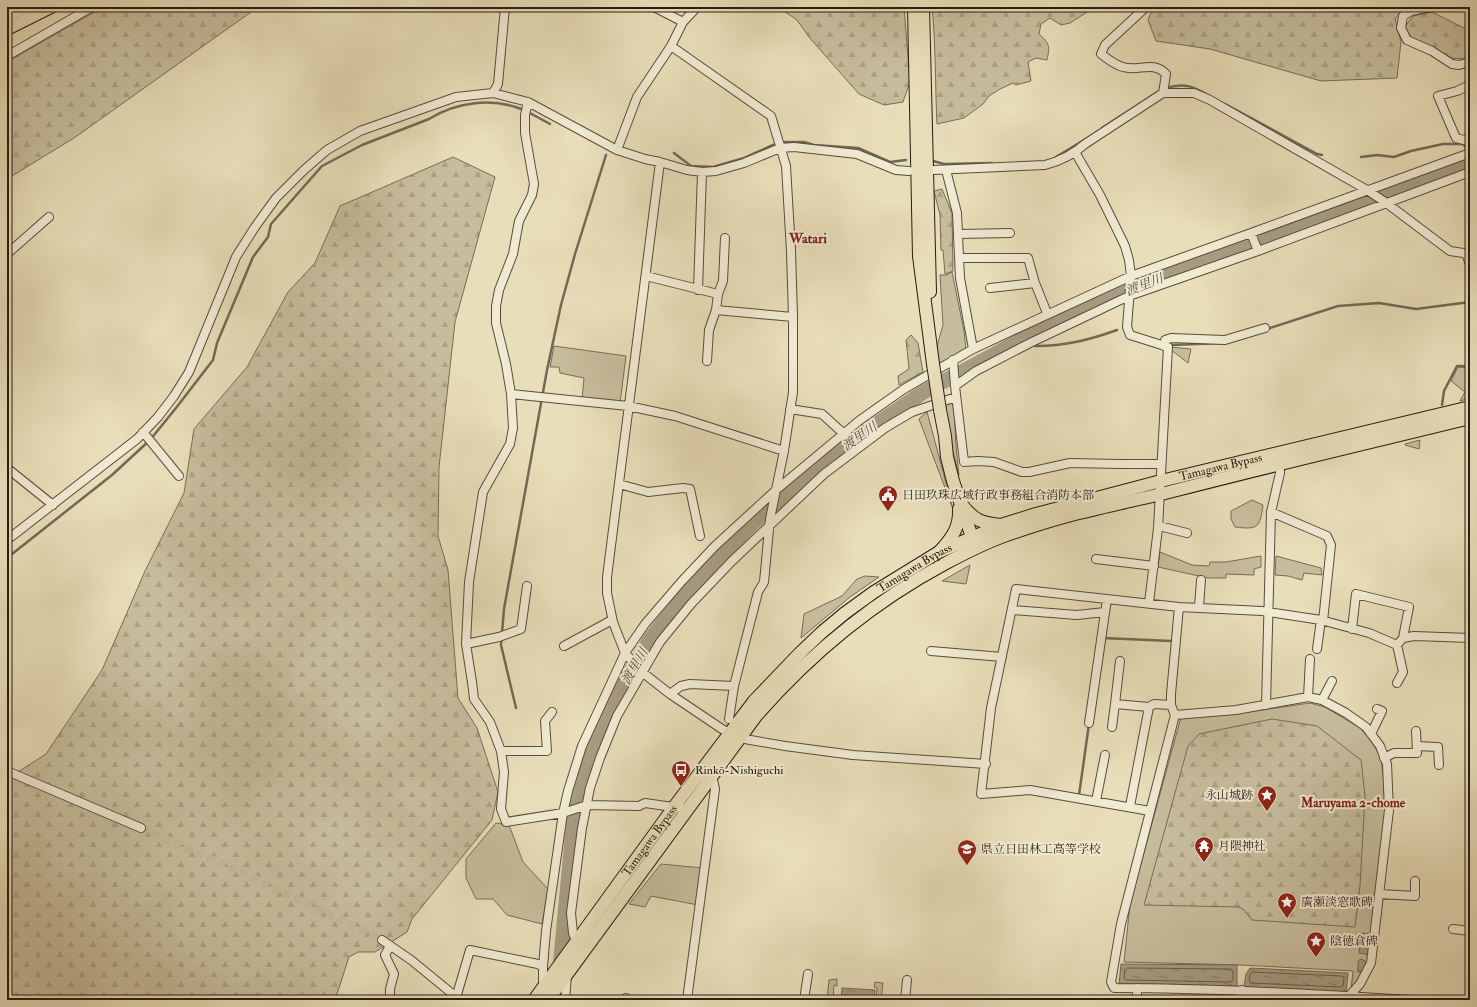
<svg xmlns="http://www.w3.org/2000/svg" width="1477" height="1007" viewBox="0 0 1477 1007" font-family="'IM FELL Double Pica','Noto Serif JP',serif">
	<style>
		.green { fill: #c7bd9d; stroke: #786c58 }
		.forest { fill: url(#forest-firs); stroke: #786c58 }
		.water { fill: url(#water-ripples); stroke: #746855 }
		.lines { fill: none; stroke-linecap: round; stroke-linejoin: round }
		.shore { stroke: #685c4a; stroke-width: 1 }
		.stream { stroke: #746855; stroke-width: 2.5 }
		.river { stroke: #a79c81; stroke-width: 15 }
		.minor-tunnel { stroke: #c2b798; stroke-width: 8; stroke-dasharray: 8 4; stroke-linecap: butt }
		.minor-casing { stroke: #584c3c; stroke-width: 10 }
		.highway-casing { stroke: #281b13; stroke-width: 14 }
		.minor { stroke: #f0ead2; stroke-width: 8 }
		.highway { stroke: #e8deb9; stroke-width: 12 }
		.highway-bridge-casing { stroke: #281b13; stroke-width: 14; stroke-linecap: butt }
		.highway-bridge { stroke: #e8deb9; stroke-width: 12 }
		.labels { text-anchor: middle; stroke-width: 4; stroke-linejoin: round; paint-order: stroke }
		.street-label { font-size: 12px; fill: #281b13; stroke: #f0ead2 }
		.poi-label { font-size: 12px; fill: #281b13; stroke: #f0ead2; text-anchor: start }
		.water-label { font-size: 13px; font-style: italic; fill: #5b4f3f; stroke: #f0ead2 }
		.neighbourhood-label { font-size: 13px; font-weight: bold; fill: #7a1f14; stroke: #f0ead2 }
		.quarter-label { font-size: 14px; font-weight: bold; fill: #7a1f14; stroke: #f0ead2 }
	</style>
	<defs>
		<pattern id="forest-firs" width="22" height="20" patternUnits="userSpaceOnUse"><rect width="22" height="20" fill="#c7bd9d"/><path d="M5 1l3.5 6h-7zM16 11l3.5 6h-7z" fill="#aba286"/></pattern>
		<pattern id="water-ripples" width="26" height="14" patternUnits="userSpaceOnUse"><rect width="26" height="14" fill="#a79c81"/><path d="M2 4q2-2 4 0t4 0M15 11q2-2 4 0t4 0" fill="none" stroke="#887e68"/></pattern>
	</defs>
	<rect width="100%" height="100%" fill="#e8deb9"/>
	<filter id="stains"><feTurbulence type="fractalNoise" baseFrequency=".005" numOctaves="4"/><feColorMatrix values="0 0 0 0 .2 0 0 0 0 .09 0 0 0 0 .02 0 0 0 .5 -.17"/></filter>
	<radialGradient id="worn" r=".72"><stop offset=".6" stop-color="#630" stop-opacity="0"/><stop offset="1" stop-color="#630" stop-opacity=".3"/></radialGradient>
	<path class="green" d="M952,272L964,331L966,349L938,364L936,350L943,325L940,275H946Z
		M554,346L626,356L620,403L582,399L584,378L560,373L559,367H550Z
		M1170,347L1191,349L1188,363L1170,349Z
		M1458,367L1470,368V398L1460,401L1465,392L1451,381Z
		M952,403L954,407L956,447L959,475L950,441L944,404Z
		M927,412L953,509L919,419Z
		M1420,440L1419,449L1405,445V444Z
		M1252,500L1263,505C1260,527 1259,530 1235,527L1231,519V511Z
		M1160,552L1192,565L1209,566L1210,562H1226L1261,556V567L1254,569V575L1226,574V578H1208L1158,567Z
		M1276,556L1321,568L1322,575L1304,573L1302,580L1288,576L1275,575Z
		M970,565L966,584L942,581Z
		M865,576L879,577L850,597L801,638L804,614L842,596L857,579Z
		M1310,703L1325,707L1360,728L1371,740L1381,758L1384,781L1385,814L1369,963L1359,981L1351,990L1353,971L1241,965L1124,962L1130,904L1181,717L1235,714Z
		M496,823L509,825L523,862L548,889L542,924L507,915L493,899H476L466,878V859Z
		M661,864L703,868L698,905L651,896L645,907L629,904Z
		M837,979V986L834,985L833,1000H827L829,980Z
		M875,982L883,983L881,1000H876L877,988L874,987Z"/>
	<path class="forest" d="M103,7H258L74,138L7,179V62Z
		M778,7H904L910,82L903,102L884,105L859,94L809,37L797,20Z
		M932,7H1095L1070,23L1061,25L1050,18L1041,24L1039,34C1050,44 1050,46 1047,60L1036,58L1028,62L1031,81L1016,85L1013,83L1000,89L989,96L983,104L964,118L937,124C935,85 936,46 932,7Z
		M1153,7H1405L1395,19L1401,42L1397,78L1321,81L1210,49L1156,41L1148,20Z
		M1432,12L1470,31V59L1451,58L1413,39L1404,28L1413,16Z
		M453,157L495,177L455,322L439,467L438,536L448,570L458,698L477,728L498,792L492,820L412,919L407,932L375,952H358L349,957L335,1000H7V779L46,754L102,670L145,571L184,493L194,429L247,367L288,292L315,263L340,206Z
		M942,189L952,213L953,271L945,274L943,250H941L940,215L934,191Z
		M911,335L918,343L923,372L899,385L898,376L909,369L906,340Z
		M1272,719L1317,726L1361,760L1365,796L1360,886L1355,927L1252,920L1244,910L1239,907L1144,905L1188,746L1199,734Z"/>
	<path class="water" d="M1361,933L1373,934L1371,955L1359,953Z
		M1361,959L1365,961L1367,964L1364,967L1362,972H1358C1357,968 1359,965 1358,961Z
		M1121,964L1237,965V986L1119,984Z
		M1250,968L1348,973L1346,992L1244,987L1246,974Z
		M842,988L875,990L874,1000H841Z"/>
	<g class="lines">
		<path class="shore" d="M1127,968L1231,969L1233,971V980L1231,982L1126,980L1124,978L1125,970Z
			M1252,972L1342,976L1344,978L1343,986L1341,987L1251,983L1249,981L1250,975Z"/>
		<path class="stream" d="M1166,88C1185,82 1194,87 1210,96
			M1225,104L1317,154L1322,155
			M528,112L550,124
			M1102,128L1161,90
			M674,153L691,166L713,167L744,158L773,145L785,142H804L814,145L858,148L890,162L906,160
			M1056,157L1084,140
			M1361,157L1377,155L1394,157L1411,151L1443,144H1463L1467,148
			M933,161L944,164L992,163
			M1267,329L1338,306L1379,303L1416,309L1470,302
			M1171,345L1223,343
			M1035,346C1066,346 1089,340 1117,330
			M1442,405L1444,391L1457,366H1470
			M7,558L112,475L150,440L176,408L213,360L217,343L253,257L268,237L271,224L322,166L362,145L429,119C456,102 493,97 524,110
			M1103,638L1171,641
			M7,651L10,654
			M516,708L501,645L504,609L547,370L561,305L575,254L606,155
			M1079,795L1089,724"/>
		<path class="river" d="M557,1000L574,819L578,801L593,750L626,679L651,638L693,585L754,522L826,459L922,393L1021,340L1125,291L1470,164"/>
		<path class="minor-tunnel" d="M141,828L234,869L382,940"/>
		<g class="minor-casing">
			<path id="minor" d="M654,7L683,22
				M1146,7L1105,45L1101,54C1108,59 1115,65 1123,67C1138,72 1153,60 1166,74L1163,93
				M1431,7L1411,11L1403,16L1401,28L1407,40L1432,51L1452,64L1459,65L1470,62
				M7,56L92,7
				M1470,85L1457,91L1438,96L1456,138L1468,141L1470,144
				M493,93L498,84L505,7
				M528,102L525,115V133L534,184L532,195L519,221L513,254L499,290L496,306V323L506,364L511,394L513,428L510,444L483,492L469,582L466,644L472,682L474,699L490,722L501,751L504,772L501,809L506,822L563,813L587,805L639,806L645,803L687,809
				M617,150L637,97L671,46L683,22L697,7
				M1075,152L1100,195L1125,246L1129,260L1131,276L1127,327L1130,335L1168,347L1158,528L1149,603
				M660,162L607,577V593L613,622L625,653L642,672L670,694L722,729L739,738L785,746L853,755L986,764
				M933,170L1045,165C1060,161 1074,154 1085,144L1163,93H1194L1210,100L1367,190L1385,202L1450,251L1470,254
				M946,170L957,213L960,278L973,349
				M1251,233L1258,251
				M958,234L1010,233
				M1466,253L1470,265
				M7,254L49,217
				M959,258H1028L1035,283L1047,313
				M646,276L718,294
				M990,288L1035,283
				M698,290L702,172
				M716,310L793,317
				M1164,346L1165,340L1171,338L1225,340L1265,328
				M953,360L955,386L964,462L978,461L994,462L1022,472H1029L1070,463L1121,464H1161
				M707,361L709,330L716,310L718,294L723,281L725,238
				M955,386L976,371L1030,343L1129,296L1258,251L1470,172
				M511,394L628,406L675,416L784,451
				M790,409L822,414L844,434
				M143,432L179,476
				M7,468L53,505
				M619,484L648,492L683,488L690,489L700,536
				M1271,512L1327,536L1331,545L1323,621
				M1159,526L1187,533
				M7,540L137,439L158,417L174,396L189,372L236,257L255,227L276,198L304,170L327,150L360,131L456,97L493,93L528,102L617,150L645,159L660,162L687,170L702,172L716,171L744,163L780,148L794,147L857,154L896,170L909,171
				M1096,559L1154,566
				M1199,607L1201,580
				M1012,610L1077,615L1105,612
				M1352,629L1356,594L1409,607L1403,638
				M466,644L499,637L521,629L527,586
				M564,646L612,620
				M1317,649L1321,620
				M931,651L1002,657
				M1120,661L1115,704L1149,707L1130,806
				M1397,683L1403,672L1397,645
				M670,694L681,686L690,684L734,686L758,592L764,582L770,519L784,451L793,392V317L791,251L786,166L771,116L671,46
				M1308,697L1310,659
				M1322,700L1332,681
				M1266,705L1271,512L1280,473L1279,460
				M1149,707L1154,704L1171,705
				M1175,715L1171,705V694L1179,607
				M729,719L734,686
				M1089,723L1107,599
				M1112,727L1115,704
				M1371,734L1382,711L1377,709
				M1417,746L1438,747L1439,765
				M501,751H547L545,721L552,712
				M1384,758L1394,753H1417L1416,731
				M7,771L141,828
				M1096,801L1105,755
				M1150,811L1030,790L981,794L991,708L1016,589L1179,607L1262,611L1321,620L1369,633L1397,645L1403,638L1414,636L1470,638
				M1379,894L1415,896V881
				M1453,929L1470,931
				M382,940L411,960L460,1000
				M580,943L576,941L573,933L571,913L582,828L590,788L600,758L617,716L660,642L691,604L731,562L824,474L885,428L912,412L956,397
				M543,988V967L546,931L563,813L568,791L582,746L625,653L645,624L682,581L715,546L776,490L860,420L904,389L973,349L1131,276L1251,233L1470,153
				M456,998L470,950L538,964L543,967
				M390,1000V989L394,974L385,955L390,946
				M565,1000L567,975
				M624,1000L626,998
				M687,1000L715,789L712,775
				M804,1000L808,974
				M905,1000L907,980
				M1137,1000V988
				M1241,1000L1242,990
				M1349,1000V996L1360,984L1371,963L1389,810L1387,764L1380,746L1366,727L1346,713L1322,700L1308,697L1236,710L1175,715L1121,924L1111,982L1114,988C1213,988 1311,994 1410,1000"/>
		</g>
		<g class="highway-casing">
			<g id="highway">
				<path d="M914,7L919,256L933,364"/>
				<path d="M923,7L930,292"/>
				<path d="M7,16L25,7"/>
				<path d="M7,29L51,7"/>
				<path d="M940,410L945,436L947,457L953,481L975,546"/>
				<path d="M963,506C975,521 982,523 1001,525"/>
				<path d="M940,551C952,538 960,527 959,509"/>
				<path id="s1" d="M534,1000L674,807L754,701L800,653L821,633L845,613L874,592L939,552L1001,525L1036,514L1161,481L1470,407"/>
				<path d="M548,1000L756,716C810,654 873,602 946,563C965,553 984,543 1004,536C1030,527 1057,518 1084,512C1115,504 1146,498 1177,490C1274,465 1372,442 1470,418"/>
			</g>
		</g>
		<use href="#minor" class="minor"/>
		<use href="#highway" class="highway"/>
		<g class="highway-bridge-casing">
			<path id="highway-bridge" d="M933,364L940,410"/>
		</g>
		<use href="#highway-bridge" class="highway-bridge"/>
	</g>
	<defs>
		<g id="civic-pin" transform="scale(1)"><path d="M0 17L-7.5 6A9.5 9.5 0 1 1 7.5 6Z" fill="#8f2418" stroke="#f0ead2"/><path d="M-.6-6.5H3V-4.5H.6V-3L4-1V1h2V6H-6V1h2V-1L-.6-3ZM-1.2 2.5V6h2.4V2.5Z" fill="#fff"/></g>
		<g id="bus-pin" transform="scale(1)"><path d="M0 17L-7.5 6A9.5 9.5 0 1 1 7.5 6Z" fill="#8f2418" stroke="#f0ead2"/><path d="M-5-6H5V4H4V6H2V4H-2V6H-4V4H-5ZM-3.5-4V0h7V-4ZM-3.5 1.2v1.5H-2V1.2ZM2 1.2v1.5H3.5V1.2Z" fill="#fff"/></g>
		<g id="sight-pin" transform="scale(1)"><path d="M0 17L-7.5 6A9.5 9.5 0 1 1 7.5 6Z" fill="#8f2418" stroke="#f0ead2"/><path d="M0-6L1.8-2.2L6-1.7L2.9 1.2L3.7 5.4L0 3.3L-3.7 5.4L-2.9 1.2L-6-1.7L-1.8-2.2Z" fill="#fff"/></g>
		<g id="temple-pin" transform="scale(1)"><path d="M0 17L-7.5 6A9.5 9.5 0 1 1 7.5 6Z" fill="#8f2418" stroke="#f0ead2"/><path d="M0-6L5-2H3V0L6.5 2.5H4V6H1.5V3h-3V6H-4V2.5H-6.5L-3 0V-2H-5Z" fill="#fff"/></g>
		<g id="school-pin" transform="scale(1)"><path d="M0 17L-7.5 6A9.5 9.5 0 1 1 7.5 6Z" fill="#8f2418" stroke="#f0ead2"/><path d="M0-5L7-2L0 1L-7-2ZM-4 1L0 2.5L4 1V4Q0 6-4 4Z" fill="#fff"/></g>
	</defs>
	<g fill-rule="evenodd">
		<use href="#civic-pin" x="888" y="495"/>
		<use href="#bus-pin" x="681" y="770"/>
		<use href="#sight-pin" x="1267" y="795"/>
		<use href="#temple-pin" x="1204" y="846"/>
		<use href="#school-pin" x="967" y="849"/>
		<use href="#sight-pin" x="1287" y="902"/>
		<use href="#sight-pin" x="1316" y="941"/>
	</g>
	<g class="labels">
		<g class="street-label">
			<text dy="4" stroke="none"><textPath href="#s1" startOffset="905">Tamagawa Bypass</textPath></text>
			<text dy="4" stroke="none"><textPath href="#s1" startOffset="581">Tamagawa Bypass</textPath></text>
			<text dy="4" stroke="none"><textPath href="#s1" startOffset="197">Tamagawa Bypass</textPath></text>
		</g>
		<g class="poi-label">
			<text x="902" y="499">日田玖珠広域行政事務組合消防本部</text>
			<text x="695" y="774">Rinkō-Nishiguchi</text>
			<text x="1253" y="799" text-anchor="end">永山城跡</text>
			<text x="1218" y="850">月隈神社</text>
			<text x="981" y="853">県立日田林工高等学校</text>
			<text x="1301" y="906">廣瀬淡窓歌碑</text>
			<text x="1330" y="945">陰徳倉碑</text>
		</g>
		<g class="water-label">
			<text transform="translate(1144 284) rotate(-21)" y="5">渡里川</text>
			<text transform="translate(859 436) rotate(-35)" y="5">渡里川</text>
			<text transform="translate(634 666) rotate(-60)" y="5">渡里川</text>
		</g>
		<g class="neighbourhood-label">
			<text x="1353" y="807">Maruyama 2-chome</text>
		</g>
		<g class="quarter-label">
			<text x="808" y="243">Watari</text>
		</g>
	</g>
	<rect width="1477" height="1007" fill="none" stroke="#e8deb9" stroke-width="24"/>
	<rect x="8" y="8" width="1461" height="991" fill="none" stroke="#281b13" stroke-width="2"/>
	<rect x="12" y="12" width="1453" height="983" fill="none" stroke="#281b13"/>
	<rect width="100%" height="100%" filter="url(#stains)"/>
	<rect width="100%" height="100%" fill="url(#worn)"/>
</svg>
